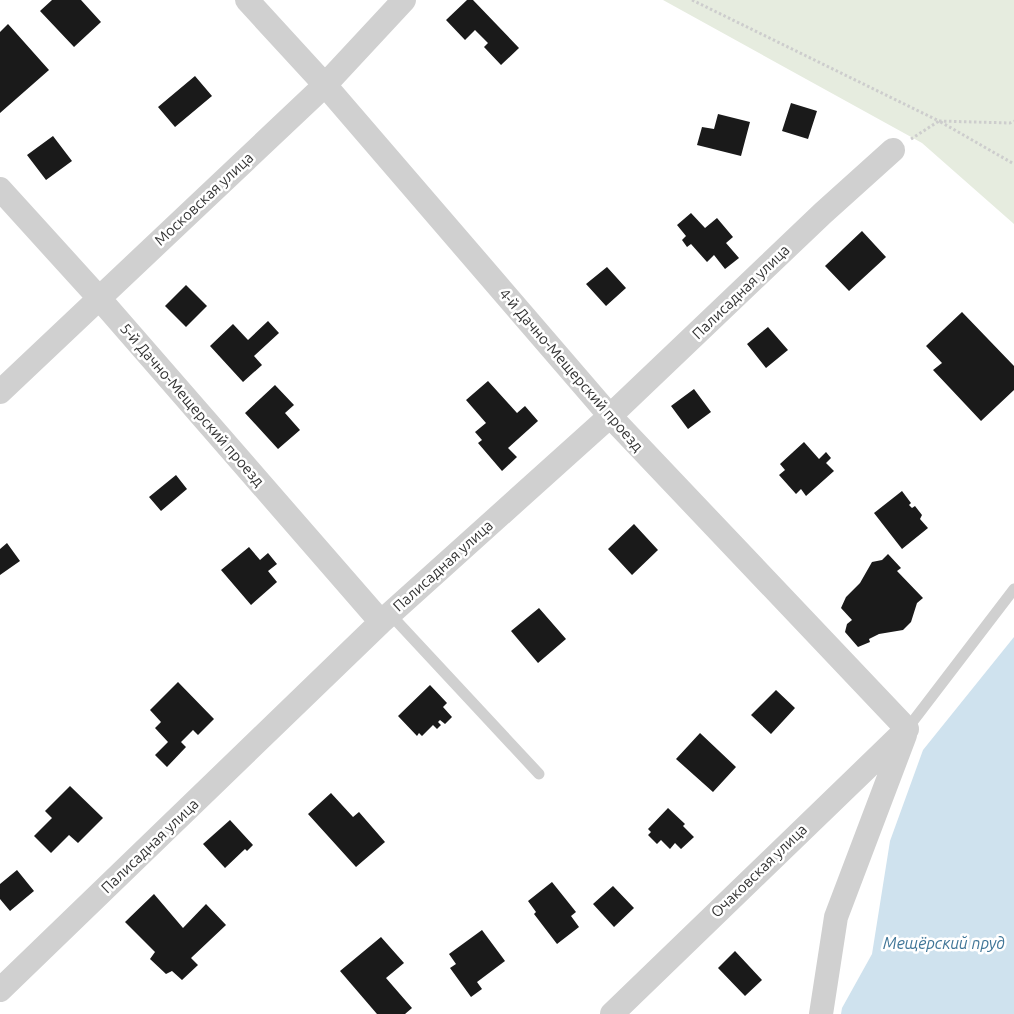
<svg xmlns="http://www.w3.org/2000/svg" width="1014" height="1014" viewBox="0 0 1014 1014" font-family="Ubuntu,sans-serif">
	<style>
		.green { fill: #e6ecdf }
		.water { fill: #cfe2ee }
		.building { fill: #1a1a1a }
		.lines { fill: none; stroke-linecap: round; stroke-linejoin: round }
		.path { stroke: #cdcdcd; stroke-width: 3; stroke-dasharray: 2.5 2.5; stroke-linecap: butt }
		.service { stroke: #d0d0d0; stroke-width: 11 }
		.minor { stroke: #d0d0d0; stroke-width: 24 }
		.labels { text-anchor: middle; stroke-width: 5; stroke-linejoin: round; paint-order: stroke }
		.street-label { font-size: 15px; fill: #333; stroke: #fff }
		.water-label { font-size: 16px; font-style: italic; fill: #3f7597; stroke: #fff }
	</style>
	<rect width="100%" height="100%" fill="#fff"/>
	<path class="green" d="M663,0H1014V224L922,143Z"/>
	<path class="water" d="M1014,637V1014H841L842,1008L872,954L890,841L923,750Z"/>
	<path class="building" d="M52,0H81L101,22L74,47L40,11Z
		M467,0H473L519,48L501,65L484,47L488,43L475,30L465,40L446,20Z
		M8,24L49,70L0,113V32Z
		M195,76L212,96L175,127L158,107Z
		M791,103L817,111L808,139L782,131Z
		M718,114L750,122L741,156L697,145L702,127L714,129Z
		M53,136L72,161L46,180L27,155Z
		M691,213L705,228L717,218L733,237L726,243L739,258L725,269L714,255L707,262L691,244L687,247L682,240L686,236L677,225Z
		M862,231L886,257L849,291L825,266Z
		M607,267L626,288L606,306L586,284Z
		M186,285L207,306L186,327L165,306Z
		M962,312L1014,366V390L981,421L933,370L942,363L926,346Z
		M268,321L279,333L254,356L262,365L243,382L210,346L233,324L248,340Z
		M768,327L788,350L766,368L747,344Z
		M488,381L517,413L525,406L538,421L508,448L517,457L502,471L478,443L482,440L475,432L486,423L466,400Z
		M275,385L294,405L285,413L300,430L278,449L245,413Z
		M694,389L711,412L688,429L671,406Z
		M804,442L819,459L826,452L831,458L826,463L834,471L806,496L801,489L796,494L779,475L785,470L780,464Z
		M176,475L187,489L161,511L149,497Z
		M902,491L911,503L909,505L912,508L915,506L922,515L920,519L928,528L902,549L874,513Z
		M634,524L658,550L632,575L608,549Z
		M7,543L20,561L0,575V549Z
		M249,547L260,560L268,553L277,564L268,571L277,582L251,605L221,570Z
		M888,554L901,568L897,571L923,598L917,603L911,622L903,630L879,634L869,639L870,642L858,647L845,632L847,624L852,620L841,608L846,597L860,583L872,562L882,560Z
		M539,608L566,639L538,663L511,631Z
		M178,682L214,719L198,735L193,730L181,742L186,747L167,767L155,755L168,742L155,728L161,722L150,710Z
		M430,685L447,703L443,707L452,717L445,724L440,720L438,722L441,725L437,729L433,725L422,736L419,733L417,736L398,716Z
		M776,690L795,708L771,734L751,715Z
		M700,733L736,767L713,792L676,759Z
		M70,786L103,818L78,843L69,835L51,853L34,836L52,818L45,811Z
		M331,793L353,817L359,812L385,842L356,867L308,814Z
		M668,808L685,824L683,826L694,837L681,849L675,843L670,849L661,840L657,844L648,835L651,832L648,829Z
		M230,820L253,845L247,851L245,849L225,868L203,844Z
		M17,870L34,891L10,911L0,899V884Z
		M552,882L576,912L571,916L579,927L557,944L534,914L536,912L528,901Z
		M613,886L634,908L614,927L593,904Z
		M154,894L183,928L206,904L226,925L191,958L198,965L182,980L172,971L166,974L150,959L155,952L125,922Z
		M482,930L505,961L477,982L482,989L471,997L450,968L456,964L449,954Z
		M381,937L404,963L386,978L412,1008L405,1014H377L340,971Z
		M735,951L762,980L745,996L718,968Z"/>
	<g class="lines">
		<path class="path" d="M692,0L939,121L1010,123L1014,121
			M911,139L939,121L1014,164"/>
		<path class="service" d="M390,614L539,774
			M907,729L1014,589"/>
		<path class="minor" d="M247,0L325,85L610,416L907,729
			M0,189L99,298L381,622
			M0,392L325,85L404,0
			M0,990L381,622L610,416L823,213L893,150
			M612,1014L907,729
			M821,1014L836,917L905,735"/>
	</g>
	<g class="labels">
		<g class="street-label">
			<text transform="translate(204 199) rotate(-43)" y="5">Московская улица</text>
			<text transform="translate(741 292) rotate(-44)" y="5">Палисадная улица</text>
			<text transform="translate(571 370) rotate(49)" y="5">4-й Дачно-Мещерский проезд</text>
			<text transform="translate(192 405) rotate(49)" y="5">5-й Дачно-Мещерский проезд</text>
			<text transform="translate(443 566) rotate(-42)" y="5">Палисадная улица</text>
			<text transform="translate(150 846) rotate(-44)" y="5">Палисадная улица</text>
			<text transform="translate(759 871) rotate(-44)" y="5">Очаковская улица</text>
		</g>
		<g class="water-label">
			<text x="944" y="949">Мещёрский пруд</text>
		</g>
	</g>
</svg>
